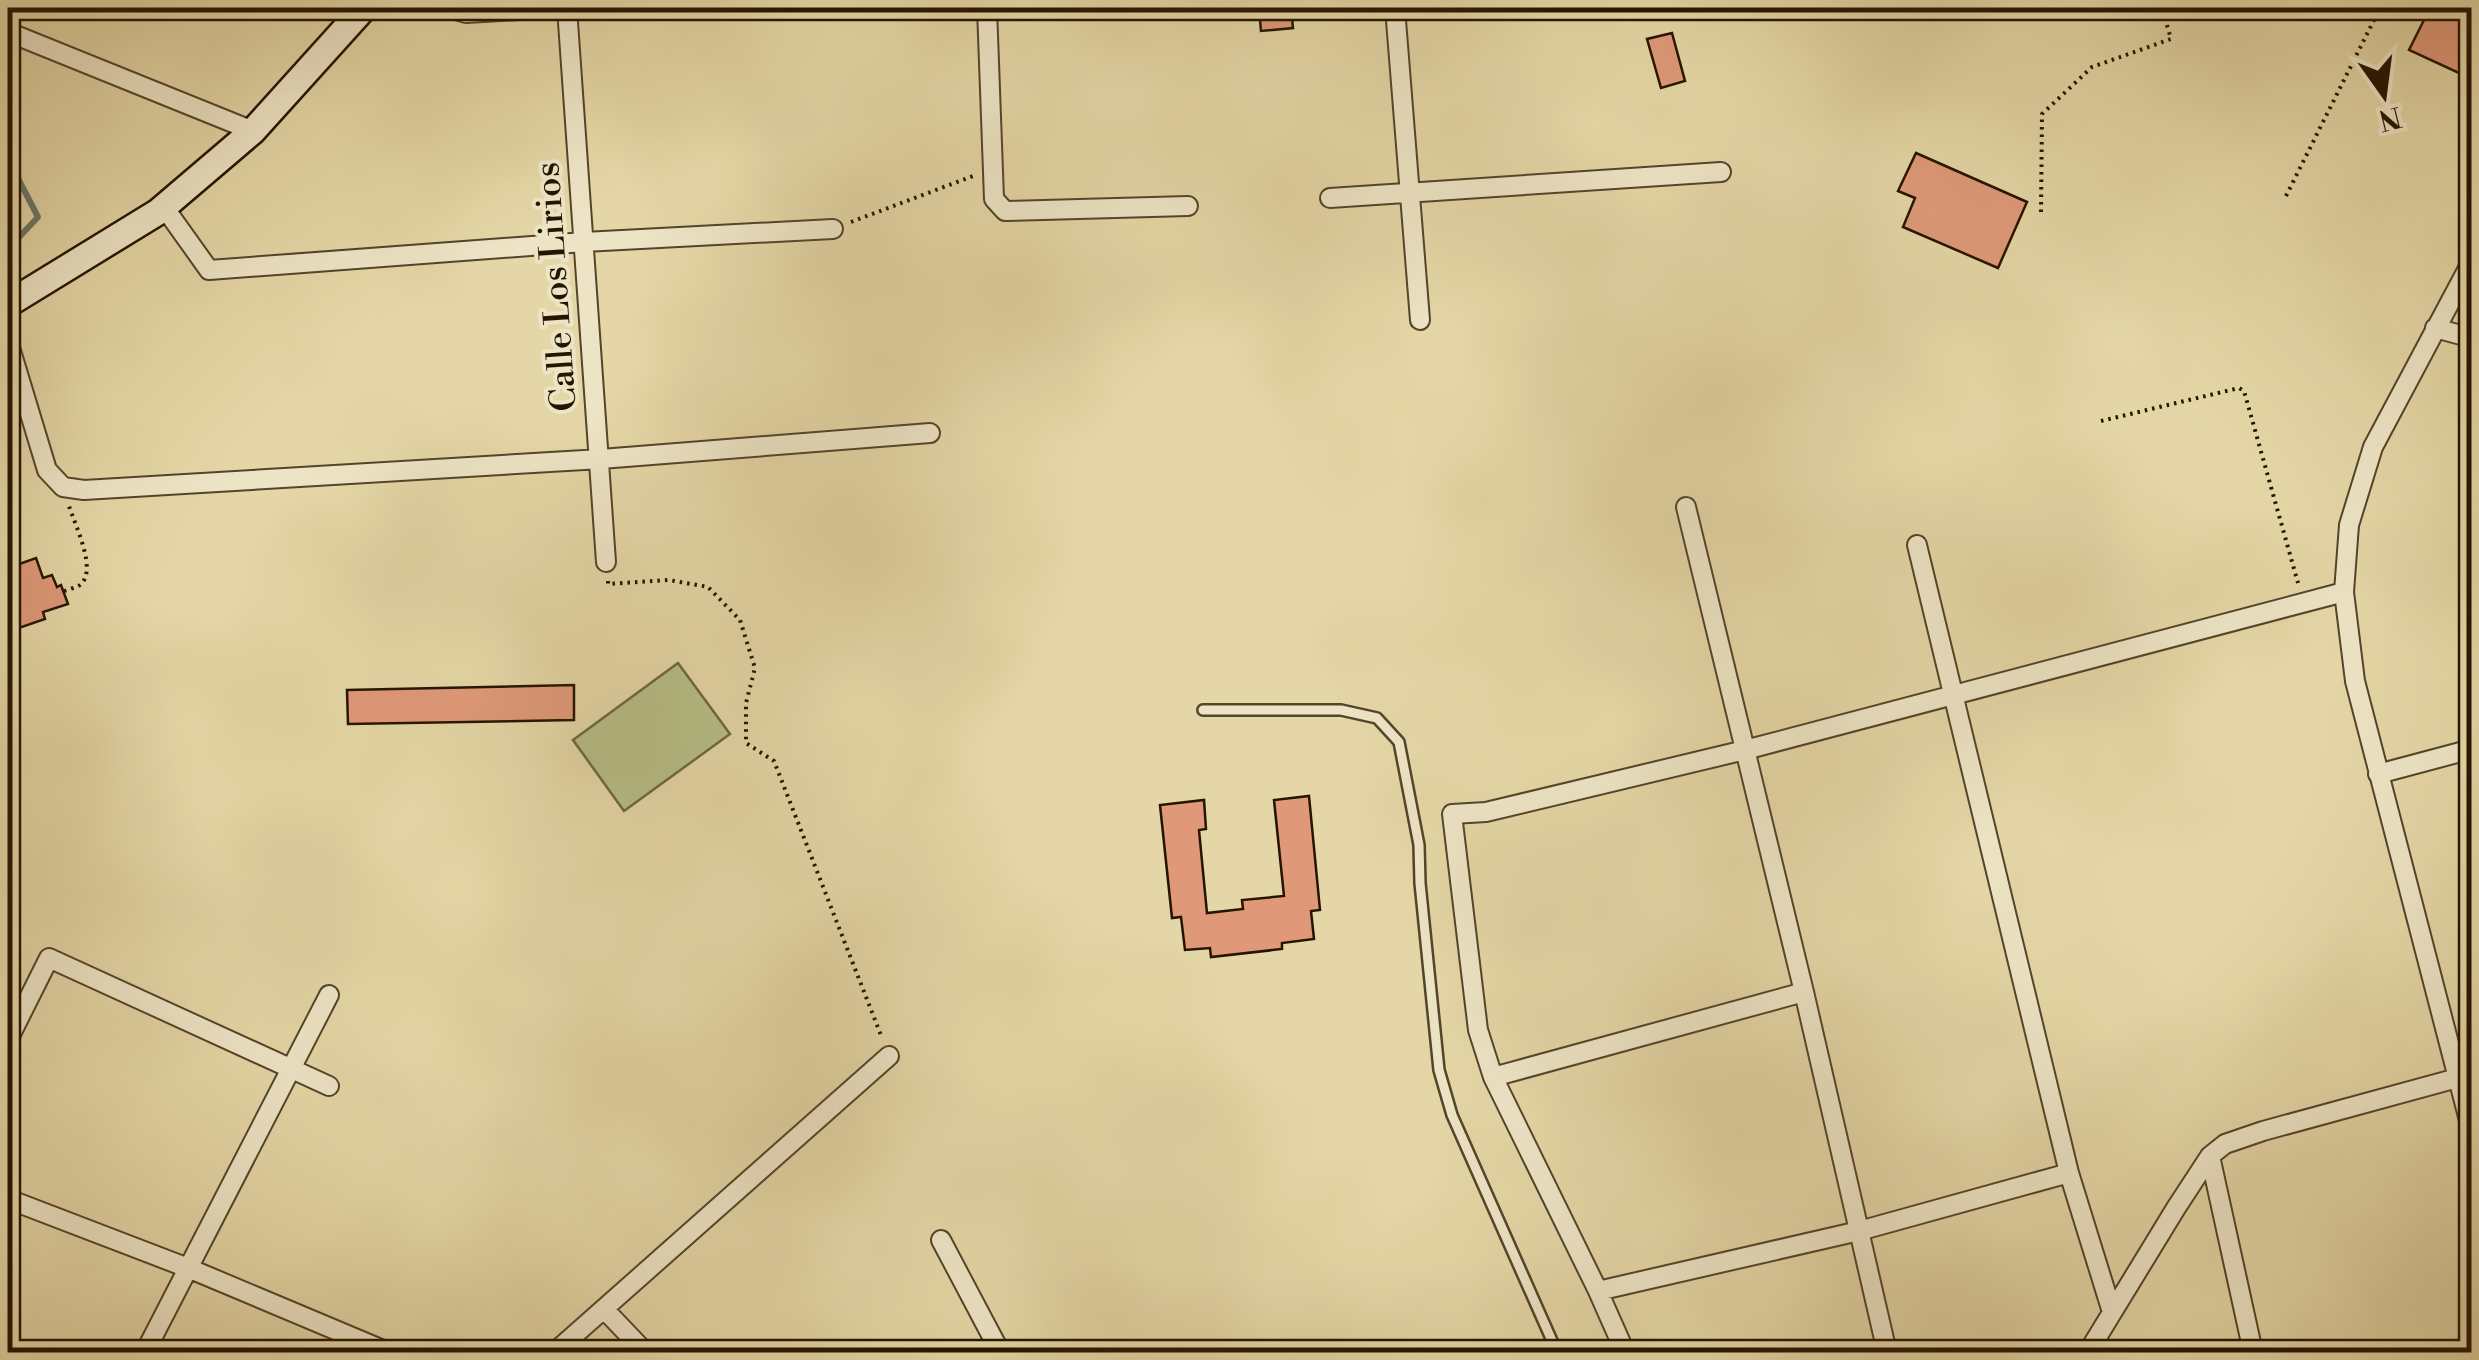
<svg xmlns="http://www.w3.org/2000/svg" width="2479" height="1360" viewBox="0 0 2479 1360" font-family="'Libre Bodoni',serif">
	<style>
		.green { fill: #b6bd86; stroke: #6d6843; stroke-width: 2.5 }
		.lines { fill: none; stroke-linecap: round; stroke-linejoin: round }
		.stream { stroke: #697669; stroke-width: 6 }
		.building { fill: #df9979; stroke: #241400; stroke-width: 2.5 }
		.lane-casing { stroke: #54442a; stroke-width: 14 }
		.street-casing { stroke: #54442a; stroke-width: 22 }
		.secondary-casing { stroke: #241400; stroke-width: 30 }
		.path { stroke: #241400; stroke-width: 4; stroke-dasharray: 2.5 5; stroke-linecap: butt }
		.lane { stroke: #ede4c5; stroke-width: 9 }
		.street { stroke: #ede4c5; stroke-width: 18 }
		.secondary { stroke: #ede4c5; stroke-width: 25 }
		.labels { text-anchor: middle; stroke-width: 8; stroke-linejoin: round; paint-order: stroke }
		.street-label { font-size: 35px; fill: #241400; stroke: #ede4c5 }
	</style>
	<rect width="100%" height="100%" fill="#e4d6a6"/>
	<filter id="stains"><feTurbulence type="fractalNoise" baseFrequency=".002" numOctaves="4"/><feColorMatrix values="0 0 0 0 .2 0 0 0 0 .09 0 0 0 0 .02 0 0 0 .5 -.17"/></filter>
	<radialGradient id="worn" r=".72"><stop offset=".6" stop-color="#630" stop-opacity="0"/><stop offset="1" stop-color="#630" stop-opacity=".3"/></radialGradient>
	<path class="green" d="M678,663L730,734L624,811L573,740Z"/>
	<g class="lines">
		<path class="stream" d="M8,159L38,217L8,249"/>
	</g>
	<path class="building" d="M1259,8H1291L1293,28L1261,31Z
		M2430,8H2472V79L2409,50Z
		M1672,33L1685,81L1661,88L1647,39Z
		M1916,153L2027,202L1998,268L1903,227L1915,198L1898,191Z
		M36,558L43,578L52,575L57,587L61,585L68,604L43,612L45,619L19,628L8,623V568Z
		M574,685V720L348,724L347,690Z
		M1309,796L1320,910L1311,911L1314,939L1282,943V949L1211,957L1210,948L1185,950L1181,917L1172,918L1160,805L1204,800L1206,829L1199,830L1207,913L1243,909L1242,900L1284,896L1274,800Z"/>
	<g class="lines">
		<g class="lane-casing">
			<path id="lane" d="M1203,710H1341L1377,718L1399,742L1419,845L1420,883L1439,1070L1452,1115L1557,1352"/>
		</g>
		<g class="street-casing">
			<path id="street" d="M449,8L466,13L555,8
				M567,8L606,562
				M987,8L994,199L1005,211L1188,206
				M1395,8L1420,320
				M8,32L253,131
				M1330,198L1721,172
				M164,207L209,270L584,242L833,229
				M2472,261L2373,447L2349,525L2344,592L2355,681L2472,1132
				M2435,328L2472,338
				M8,341L47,470L63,487L84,490L601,459L930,433
				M1686,507L1804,992L1887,1352
				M1917,545L2069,1173L2112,1312
				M2378,774L2472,749
				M8,1040L49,958L329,1086
				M1493,1077L1804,992
				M2210,1156L2253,1352
				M8,1199L188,1268L383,1350
				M941,1240L997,1346V1352
				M1598,1291L1859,1231L2069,1173
				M604,1309L645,1352
				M145,1352L329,995
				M555,1352L889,1056
				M1625,1352L1598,1291L1493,1077L1478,1030L1452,814L1486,812L1745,750L2344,592
				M2088,1352L2176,1208L2210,1156L2225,1144L2263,1131L2472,1074"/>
		</g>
		<g class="secondary-casing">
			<path id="secondary" d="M8,304L158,212L253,131L364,8"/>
		</g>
		<path class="path" d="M2286,196L2380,8
			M2041,212L2042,114L2092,67L2171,39L2162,8
			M851,222L973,176
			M2101,421L2239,388L2244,391L2298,583
			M608,581V584L669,580L708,587L740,620L755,668L746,703V743L774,761L882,1038
			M64,591C65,591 79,586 80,585C98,571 75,525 69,506"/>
		<use href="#lane" class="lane"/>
		<use href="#street" class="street"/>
		<use href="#secondary" class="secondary"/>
	</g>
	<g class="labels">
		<g class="street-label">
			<text transform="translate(555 287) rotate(-94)" y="12">Calle Los Lirios</text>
		</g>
	</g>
	<rect width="2479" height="1360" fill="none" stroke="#e4d6a6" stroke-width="40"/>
	<rect x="10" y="10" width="2459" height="1340" fill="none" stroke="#241400" stroke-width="5"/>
	<rect x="20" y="20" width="2439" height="1320" fill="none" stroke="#241400" stroke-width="2.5"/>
	<g transform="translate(2384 95) rotate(166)" stroke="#ede4c5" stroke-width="8" paint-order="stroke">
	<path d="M0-8L18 38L0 25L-18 38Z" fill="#241400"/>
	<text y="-15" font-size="28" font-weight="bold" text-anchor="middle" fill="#241400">N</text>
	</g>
	<rect width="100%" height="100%" filter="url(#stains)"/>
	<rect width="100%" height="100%" fill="url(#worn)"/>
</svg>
